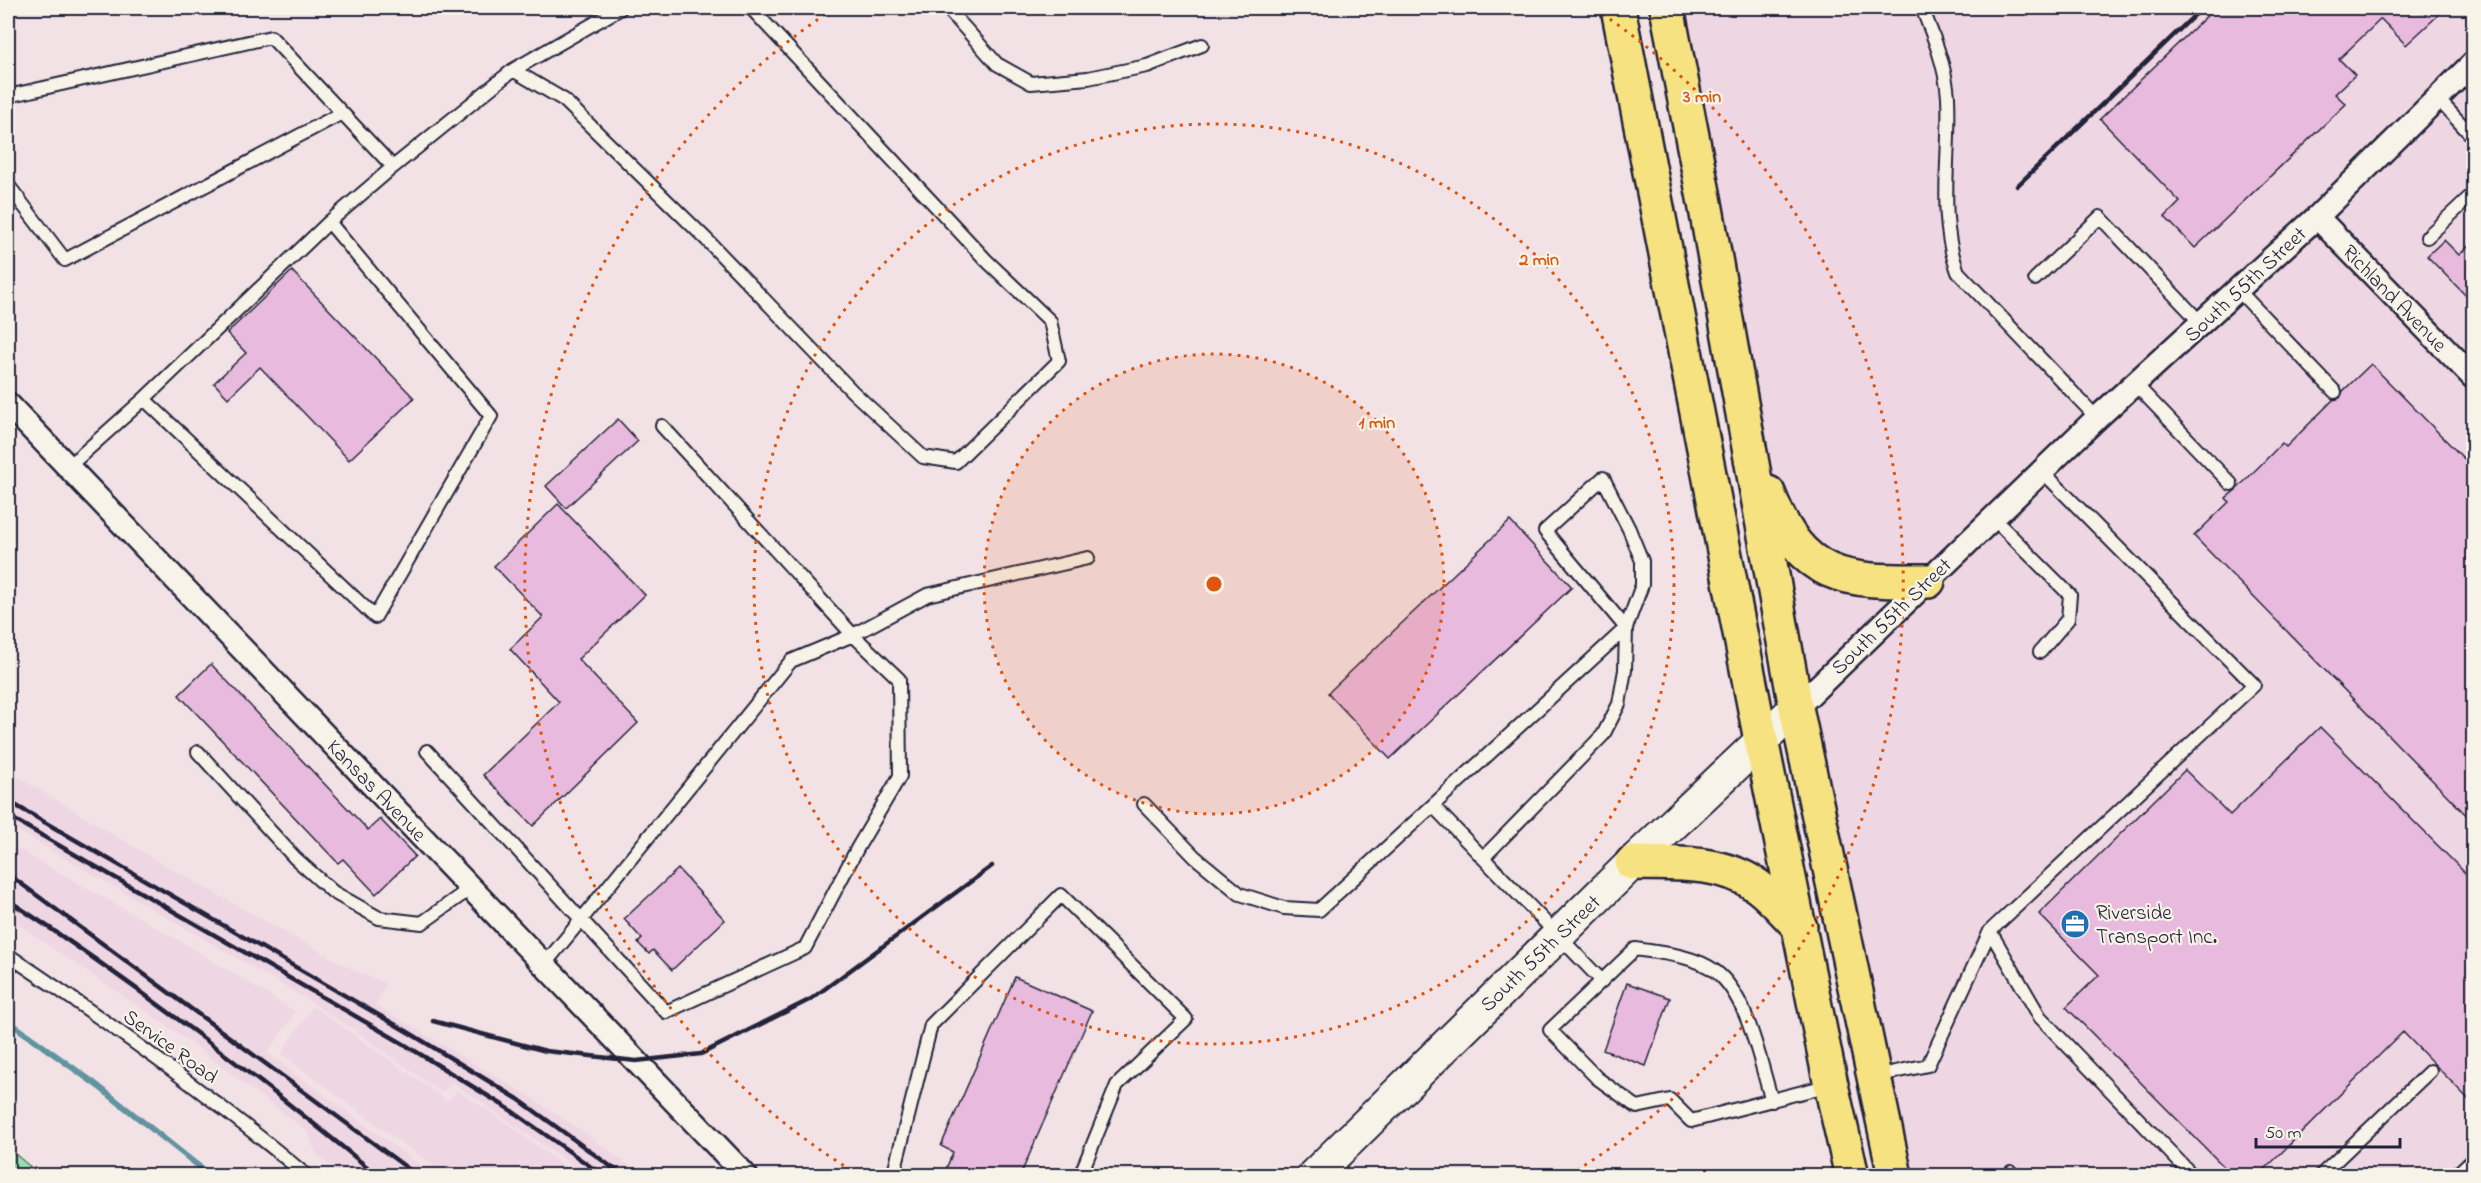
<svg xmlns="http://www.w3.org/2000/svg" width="2481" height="1183" viewBox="0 0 2481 1183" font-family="'Indie Flower',sans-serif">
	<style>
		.built { fill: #efd6e3 }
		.green { fill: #98deac; stroke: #5d8074; stroke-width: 1.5 }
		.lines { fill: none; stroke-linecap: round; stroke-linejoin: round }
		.stream { stroke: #6293a0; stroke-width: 6 }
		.building { fill: #e8badd; stroke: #22223b; stroke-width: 1.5 }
		.service-casing { stroke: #22223b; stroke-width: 16 }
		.minor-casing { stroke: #22223b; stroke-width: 27 }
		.secondary-casing { stroke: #22223b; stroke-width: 36 }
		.primary-casing { stroke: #22223b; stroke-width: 38 }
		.service { stroke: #f7f3e8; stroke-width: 12 }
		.minor { stroke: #f7f3e8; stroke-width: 22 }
		.secondary { stroke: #f7f3e8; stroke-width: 32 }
		.primary { stroke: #f7e281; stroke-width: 33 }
		.rail { stroke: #22223b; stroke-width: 4.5 }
		.ring { fill: none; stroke: #de560e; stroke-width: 3; stroke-dasharray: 3 6 }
		.labels { text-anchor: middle; stroke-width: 4.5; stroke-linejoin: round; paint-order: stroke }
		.street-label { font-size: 21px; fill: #22223b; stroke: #f7f3e8 }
		.poi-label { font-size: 21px; fill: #22223b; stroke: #f7f3e8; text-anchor: start }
		.centre { fill: #de560e; stroke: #f7f3e8; stroke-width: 3 }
		.ring-label { font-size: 18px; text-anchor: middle; font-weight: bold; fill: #de560e; stroke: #f7f3e8; stroke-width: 4.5; stroke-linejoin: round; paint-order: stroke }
	</style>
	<rect width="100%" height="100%" fill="#f2e2e5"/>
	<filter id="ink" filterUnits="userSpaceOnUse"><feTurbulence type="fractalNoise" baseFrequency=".0167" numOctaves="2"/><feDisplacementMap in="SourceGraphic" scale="12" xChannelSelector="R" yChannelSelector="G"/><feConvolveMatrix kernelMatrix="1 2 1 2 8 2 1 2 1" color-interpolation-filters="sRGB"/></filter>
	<g filter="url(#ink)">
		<path class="built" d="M1665,8H2473V1175H1897Z
			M8,771L173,870L356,971L386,984L376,1005L529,1096L585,1133L642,1175H586L452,1082L442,1093L350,1027L293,991L8,825Z
			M8,843L180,941L296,1012L267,1053L434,1175L341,1174L317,1155L308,1132L182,1036L8,918Z
			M313,1006L448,1101L457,1090L508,1124L576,1175H445L281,1054Z"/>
		<path class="green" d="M8,1148L40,1175H8Z"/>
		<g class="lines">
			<path class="stream" d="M8,1021L98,1086L211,1176"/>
		</g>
		<path class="building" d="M2215,8H2446L2406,45L2381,19L2339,59L2355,75L2335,94L2346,104L2195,248L2165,217L2180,202L2100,119Z
			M2444,240L2459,255L2474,241V304L2427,256Z
			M292,271L414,398L349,460L260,367L228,398L214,383L246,353L227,333Z
			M2371,364L2474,469V823L2194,536L2229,502L2226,498L2237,489L2282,443L2286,447L2333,400L2340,398L2343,391Z
			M618,419L638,441L566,508L546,486Z
			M558,504L645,595L578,659L638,723L533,826L483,775L559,702L510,649L543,617L494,566Z
			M1510,521L1572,587L1390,759L1328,693Z
			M211,664L368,830L380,819L415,856L376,894L343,859L338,863L179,695Z
			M2320,727L2474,882V1105L2403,1032L2258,1176H2233L2066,1007L2099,975L2039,914L2185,770L2230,815Z
			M678,869L725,920L672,970L653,950L649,954L638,943L642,939L624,919Z
			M1015,977L1092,1011L1020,1176H943L953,1152L941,1146Z
			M1627,983L1670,998L1646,1066L1603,1050Z"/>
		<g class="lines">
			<g class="service-casing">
				<path id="service" d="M947,8L997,64L1031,83L1088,78L1147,66L1202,45
					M1922,8C1933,35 1946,67 1948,97C1951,155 1937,216 1958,272L2097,418
					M513,70L564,100L707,240L853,392L923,457L956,462L1059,361L1050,321L986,260L751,8
					M8,96L271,37L393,167L329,222
					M2437,98L2474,138
					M393,167L513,70L621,8
					M8,185L65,260L342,113
					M2427,237L2474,193
					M2035,279L2100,217L2201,323
					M2238,290L2335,392
					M2135,384L2231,484
					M662,426L853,635L927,595L1088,558
					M68,467L144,399L375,617L491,416L329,222L144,399
					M1993,518L2070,595L2068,619L2040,652
					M427,751L666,1012L805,948L858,847L900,776L899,679L853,635L791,661L581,920L544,965
					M198,752L295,858L333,892L379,918L422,923L471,888
					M1144,804L1195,857L1240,894L1284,908L1319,910L1626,628L1545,531L1603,478L1629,529L1642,561V585L1626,628L1625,670L1619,704L1603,735L1483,858
					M1433,806L1602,981
					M1990,931L2040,1017L2193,1176
					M8,955C111,1024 212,1096 307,1176
					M1876,1076L1928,1065L1990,931L2254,685L2042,471
					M1772,1101C1760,1063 1748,995 1715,971C1693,955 1661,953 1635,949L1550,1030L1597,1078L1637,1107L1670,1100L1691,1121L1830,1085
					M2011,1172L2012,1176
					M893,1176L931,1025L1061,895L1186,1019L1117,1085L1080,1176
					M2320,1176L2430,1071
					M2455,1176L2474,1158"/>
			</g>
			<g class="minor-casing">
				<path id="minor" d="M2317,217L2474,378
					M8,404L746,1176
					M1796,708L2097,418L2317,217L2474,62"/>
			</g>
			<g class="secondary-casing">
				<path id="secondary" d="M1313,1176L1632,863L1796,708"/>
			</g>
			<g class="primary-casing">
				<path id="primary" d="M1618,8L1761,740L1831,1085L1852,1176
					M1667,8L1705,203L1796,708L1895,1176
					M1768,493C1802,580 1843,582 1928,581
					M1632,863C1673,864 1721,860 1756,885C1772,896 1786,914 1800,927"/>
			</g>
			<use href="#service" class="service"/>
			<use href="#minor" class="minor"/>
			<use href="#secondary" class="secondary"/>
			<use href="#primary" class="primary"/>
			<path class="rail" d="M2017,186L2202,8
				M8,801L408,1032L518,1099L624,1176
				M8,816L402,1043L509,1109L604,1176
				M8,874L418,1176
				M8,900C137,985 259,1078 378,1176
				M433,1021L546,1051L636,1061L701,1054L811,999L992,866"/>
		</g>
	</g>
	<circle cx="1214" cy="584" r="230" fill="#de560e" fill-opacity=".12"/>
	<g class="ring">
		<circle cx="1214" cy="584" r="230"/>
		<circle cx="1214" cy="584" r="460"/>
		<path d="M859 1175A690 690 0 0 1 833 9M1595 9A690 690 0 0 1 1569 1175"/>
	</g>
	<defs>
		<g id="office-disc" transform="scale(1.5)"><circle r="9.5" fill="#1f6fb2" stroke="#f7f3e8"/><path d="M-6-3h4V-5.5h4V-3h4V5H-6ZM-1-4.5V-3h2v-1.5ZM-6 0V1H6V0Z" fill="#fff"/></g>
	</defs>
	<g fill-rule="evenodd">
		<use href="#office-disc" x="2075" y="924"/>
	</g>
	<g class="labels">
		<g class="street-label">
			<text transform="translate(2245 284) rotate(-43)" y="7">South 55th Street</text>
			<text transform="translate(2395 298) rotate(46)" y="7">Richland Avenue</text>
			<text transform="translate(1891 616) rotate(-44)" y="7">South 55th Street</text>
			<text transform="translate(377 790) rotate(46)" y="7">Kansas Avenue</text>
			<text transform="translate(1540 953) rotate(-44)" y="7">South 55th Street</text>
			<text transform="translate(171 1046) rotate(36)" y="7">Service Road</text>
		</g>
		<g class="poi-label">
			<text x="2096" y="919">Riverside<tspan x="2096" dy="24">Transport Inc.</tspan></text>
		</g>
	</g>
	<circle cx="1214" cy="584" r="9" class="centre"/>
	<g class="ring-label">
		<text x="1702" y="102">3 min</text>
		<text x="1539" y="265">2 min</text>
		<text x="1377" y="428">1 min</text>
	</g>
	<rect width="2481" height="1183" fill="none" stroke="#f7f3e8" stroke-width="30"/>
	<rect x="15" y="15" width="2451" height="1153" fill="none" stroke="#22223b" stroke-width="2" filter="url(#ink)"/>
	<path d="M2256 1138v9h144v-9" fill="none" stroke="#22223b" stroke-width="3"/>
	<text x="2265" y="1138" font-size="18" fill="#22223b" stroke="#f7f3e8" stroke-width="4.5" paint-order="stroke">50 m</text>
</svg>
